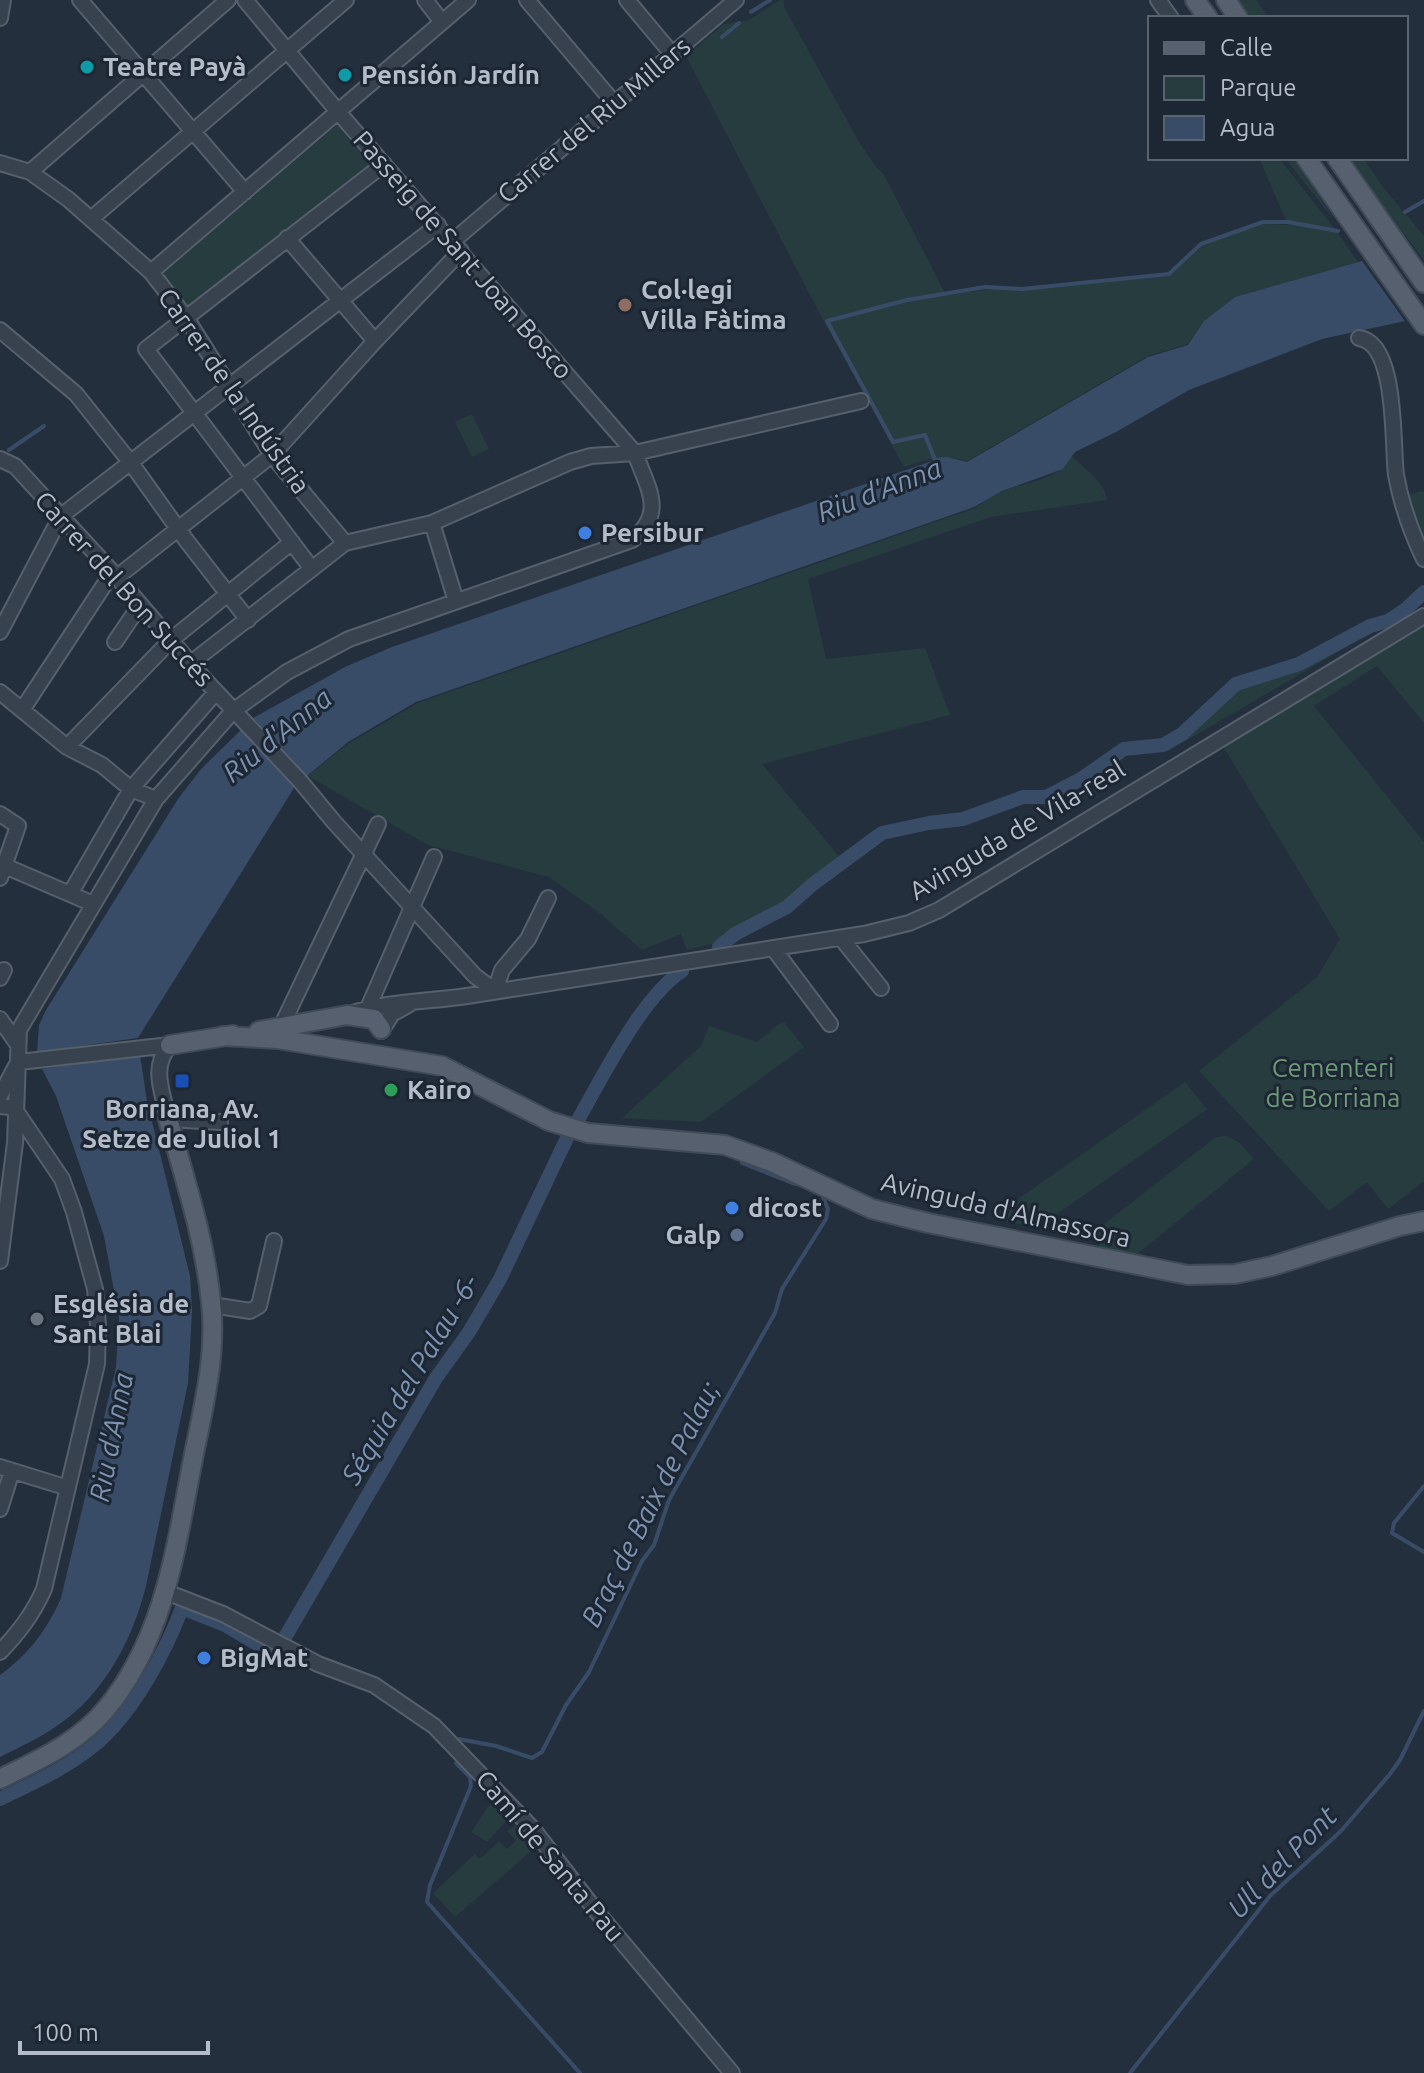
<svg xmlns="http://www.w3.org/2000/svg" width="1424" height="2073" viewBox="0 0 1424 2073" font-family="Ubuntu,sans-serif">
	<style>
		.green { fill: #263c3f }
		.water { fill: #394c67 }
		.pier { fill: #242f3e }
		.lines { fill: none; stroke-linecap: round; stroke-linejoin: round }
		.stream { stroke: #394c67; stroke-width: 4 }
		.canal { stroke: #394c67; stroke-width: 14 }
		.minor-casing { stroke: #565f6c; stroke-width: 18 }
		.major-casing { stroke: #414a57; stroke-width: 22 }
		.minor { stroke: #38414e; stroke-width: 14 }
		.major { stroke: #56606e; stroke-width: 18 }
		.culture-dot { fill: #0f9aa8; stroke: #1d2633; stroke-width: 3 }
		.education-dot { fill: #8d6e63; stroke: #1d2633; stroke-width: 3 }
		.shop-dot { fill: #3f7fe0; stroke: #1d2633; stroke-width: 3 }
		.transit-dot { fill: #1a4fb4; stroke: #1d2633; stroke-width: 3 }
		.leisure-dot { fill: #2e9e5b; stroke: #1d2633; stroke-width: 3 }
		.service-dot { fill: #5c6f8a; stroke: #1d2633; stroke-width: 3 }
		.worship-dot { fill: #6b7280; stroke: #1d2633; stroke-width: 3 }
		.labels { text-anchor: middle; stroke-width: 6; stroke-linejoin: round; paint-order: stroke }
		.poi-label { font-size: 26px; font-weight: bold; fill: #b4bcc9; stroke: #1d2633; text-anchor: start }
		.street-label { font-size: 26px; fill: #b4bcc9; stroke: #1d2633 }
		.park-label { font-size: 26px; fill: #6b9a76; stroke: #1d2633 }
		.water-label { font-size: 28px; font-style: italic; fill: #7c92b1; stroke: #1d2633 }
	</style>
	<rect width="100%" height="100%" fill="#242f3e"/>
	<path class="green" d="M780,0H784V7L859,142L876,167L883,173L946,295L1000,288L1022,290L1170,276L1203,245L1216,239L1265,224L1288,225L1259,158H1279L1338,233L1358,262L1235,297L1204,321L1188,344L1148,356L967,461C943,455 928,459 904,467L822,318L686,56L724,24L749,20Z
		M1236,0H1256L1269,18H1248Z
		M337,125L371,166L184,311L159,277Z
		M1285,158H1293L1333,217L1327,211Z
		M1346,158H1363L1383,187L1424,236V260Z
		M472,414L489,449L472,457L455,422Z
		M1072,456C1084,469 1105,481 1107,500L991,517L808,579L826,659L925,648L950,715L762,764L843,861L774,915L720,942L687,950L681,934L642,950L601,914L549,877L428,845L308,776L346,745L418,703L975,508C984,502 993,495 1003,491C1029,481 1057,481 1072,456Z
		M1420,491L1424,492V546L1407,496Z
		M1388,621L1389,622L1167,752L1164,746C1190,729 1208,703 1235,686C1253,675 1279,673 1299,664C1329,651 1356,631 1388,621Z
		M1424,623V723L1377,666L1314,706L1424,842V1181L1388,1209L1367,1182L1329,1211L1199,1071L1317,977L1340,939L1223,746Z
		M783,1021L804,1047L701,1122L622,1118L701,1046L709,1026L757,1042Z
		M1185,1082L1207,1109L1037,1228L991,1218Z
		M1227,1136L1240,1143L1254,1159L1131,1259L1103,1253L1099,1245V1228L1216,1137Z
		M495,1800L510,1817L487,1842L471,1832L487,1808Z
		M516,1824L536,1847L455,1917L433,1893L475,1854L480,1859L499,1841L507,1849L516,1841L507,1831Z"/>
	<path class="water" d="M1362,261L1405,321L1322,339L1189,390L1116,432L1075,452L1063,469L1002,491L974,507L416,702L348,742L307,776L253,718L347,666L392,647L935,460V458L947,457L967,462L1148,357L1188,345L1204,321L1235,297Z
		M242,729L294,788L138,1038L37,1052L39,1025L46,1010L178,799L201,769Z
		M140,1055L147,1101L190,1276L192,1311L188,1383L146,1586C134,1634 109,1685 69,1717C48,1734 24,1745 0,1757V1675C28,1655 47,1630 61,1598L116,1367L119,1318L104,1236L56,1096L42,1069Z"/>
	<path class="pier" d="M1363,261H1367L1409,321H1405Z"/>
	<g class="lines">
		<path class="stream" d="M751,12L770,0
			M722,37L739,23
			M1405,212L1424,201
			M9,450L44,426
			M933,464L935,460L925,435L893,442L827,321L907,300L985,287L1022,289L1169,274L1201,244L1263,222H1288L1338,231
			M742,1163L795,1184
			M1424,1486L1394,1523L1392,1533L1424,1552
			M459,1739L496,1746L532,1758L542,1752L566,1705L589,1672L642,1561L654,1545L669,1500L775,1313L782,1289L826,1219L828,1209L823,1197
			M456,1763L470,1777L471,1786L430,1885L427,1902L580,2073
			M1130,2073L1270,1896L1341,1831L1390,1774L1400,1760L1424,1711"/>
		<path class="canal" d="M719,947L735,934L787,907L813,884L882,833L929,823L963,819L1023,797H1046L1081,779L1124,749L1163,745L1182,734L1236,684L1299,664L1370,626L1388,621L1406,609L1424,592
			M579,1118C603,1076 642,997 682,971
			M284,1639L436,1378L469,1332L500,1279L567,1138
			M0,1799C33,1783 69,1767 97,1743C134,1711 165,1653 182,1608L225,1625L274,1654"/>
		<g class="minor-casing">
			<path id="minor" d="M80,0L245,192
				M425,0L442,22
				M527,0L615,104
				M627,0L673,55
				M1158,0L1171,18
				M0,18L3,0
				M0,163L30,172L68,199L151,272L187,319L272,455L345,543
				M30,172L228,0
				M92,218L346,0
				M287,238L375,341
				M453,241L736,0
				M151,272L468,0
				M0,330L76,394L131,463L186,540L248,620
				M1359,338C1398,343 1392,445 1396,475C1401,503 1412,534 1424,559
				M0,459L15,466L117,577L206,681L301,782L334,822L475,976L495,991L502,970L528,939L548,898
				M432,523L456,601
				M312,569L146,349L384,164
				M117,577L272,455L375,341L461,251
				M0,632L61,516L438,225
				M115,642L140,605
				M191,663L345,543L432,523L570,462L591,456L635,453L861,401
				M0,692L67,747L102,765L131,789L156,799
				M22,710L112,573
				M67,747L171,640L292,542
				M0,814L18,826L0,878
				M0,864L70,894
				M93,904L70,894L131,789L216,692
				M841,938L881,988
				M773,948L830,1024
				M0,978L4,970
				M368,1008L434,857
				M347,1015C386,1001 426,1002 467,996L864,934L909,923L939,910L1424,616
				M0,1019L18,1045
				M281,1027L378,824
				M381,1031L392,1014L410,1004
				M170,1045C150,1068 163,1092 168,1119L220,1122
				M19,1062L170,1045
				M0,1096L16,1066
				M0,1106L10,1107L16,1111L62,1179L74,1212L95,1289L98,1325L97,1364L44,1589C33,1614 19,1632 0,1652
				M0,1261L15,1143L19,1030L156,799L233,711L287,672L349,639L632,540C667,513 647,487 635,453L339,113L245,0
				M212,1305L250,1311L259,1306L274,1241
				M0,1467L68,1488
				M0,1509L12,1471
				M166,1592L223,1614L318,1664L374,1685L434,1726L533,1829L597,1912L732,2073"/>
		</g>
		<g class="major-casing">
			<path id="major" d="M1195,0L1208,18
				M1226,0L1238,18
				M1306,158L1424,325
				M1337,158L1424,283
				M347,1015L374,1019L381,1029
				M259,1031L342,1016
				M223,1036L278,1039L442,1066L549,1121L588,1133L725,1145L772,1162L872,1209L928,1223L1188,1275L1235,1274L1272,1266L1400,1226L1424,1221
				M170,1045L233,1035
				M0,1779C38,1760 78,1743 106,1709C165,1638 176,1546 193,1459C203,1408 217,1355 211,1302C205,1240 185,1180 168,1119"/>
		</g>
		<use href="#minor" class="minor"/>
		<use href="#major" class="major"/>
	</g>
	<g class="culture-dot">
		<circle cx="87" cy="67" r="8"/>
		<circle cx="345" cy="75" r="8"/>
	</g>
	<circle class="education-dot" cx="625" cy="305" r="8"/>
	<g class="shop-dot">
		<circle cx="585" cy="533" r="8"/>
		<circle cx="732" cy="1208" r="8"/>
		<circle cx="204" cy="1658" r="8"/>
	</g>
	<rect class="transit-dot" x="174" y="1073" width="16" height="16" rx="4"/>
	<circle class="leisure-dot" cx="391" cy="1090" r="8"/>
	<circle class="service-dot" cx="737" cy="1235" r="8"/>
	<circle class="worship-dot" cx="37" cy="1319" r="8"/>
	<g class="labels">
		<g class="poi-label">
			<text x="103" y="76">Teatre Payà</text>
			<text x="361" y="84">Pensión Jardín</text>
			<text x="641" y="299">Col·legi<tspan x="641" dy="30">Villa Fàtima</tspan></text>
			<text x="601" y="542">Persibur</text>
			<text x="407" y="1099">Kairo</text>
			<text x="182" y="1118" text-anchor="middle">Borriana, Av.<tspan x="182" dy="30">Setze de Juliol 1</tspan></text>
			<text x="748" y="1217">dicost</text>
			<text x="721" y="1244" text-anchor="end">Galp</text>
			<text x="53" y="1313">Església de<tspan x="53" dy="30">Sant Blai</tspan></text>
			<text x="220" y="1667">BigMat</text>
		</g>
		<g class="street-label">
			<text transform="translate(594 120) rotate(-40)" y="9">Carrer del Riu Millars</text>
			<text transform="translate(463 255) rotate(49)" y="9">Passeig de Sant Joan Bosco</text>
			<text transform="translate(234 391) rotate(55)" y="9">Carrer de la Indústria</text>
			<text transform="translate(124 589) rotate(48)" y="9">Carrer del Bon Succés</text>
			<text transform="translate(1017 830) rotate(-31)" y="9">Avinguda de Vila-real</text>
			<text transform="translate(1006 1210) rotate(13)" y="9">Avinguda d'Almassora</text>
			<text transform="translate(550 1856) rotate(50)" y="9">Camí de Santa Pau</text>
		</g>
		<g class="park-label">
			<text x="1333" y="1077">Cementeri<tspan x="1333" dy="30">de Borriana</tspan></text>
		</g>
		<g class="water-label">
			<text transform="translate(879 490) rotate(-21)" y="10">Riu d'Anna</text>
			<text transform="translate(277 735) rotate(-39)" y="10">Riu d'Anna</text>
			<text transform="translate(410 1379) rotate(-59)" y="10">Séquia del Palau -6-</text>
			<text transform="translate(111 1437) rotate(-79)" y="10">Riu d'Anna</text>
			<text transform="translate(650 1504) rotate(-63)" y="10">Braç de Baix de Palau;</text>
			<text transform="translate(1282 1862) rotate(-46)" y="10">Ull del Pont</text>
		</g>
	</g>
	<rect x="1148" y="16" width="260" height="144" fill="#1d2633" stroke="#59626f" stroke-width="2"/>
	<rect x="1164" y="42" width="40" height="12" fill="#56606e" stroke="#59626f" stroke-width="2"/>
	<text x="1220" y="56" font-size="24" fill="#b4bcc9">Calle</text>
	<rect x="1164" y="76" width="40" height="24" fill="#263c3f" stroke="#59626f" stroke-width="2"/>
	<text x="1220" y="96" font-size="24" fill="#b4bcc9">Parque</text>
	<rect x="1164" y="116" width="40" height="24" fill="#394c67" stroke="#59626f" stroke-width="2"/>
	<text x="1220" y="136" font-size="24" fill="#b4bcc9">Agua</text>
	<path d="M20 2041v12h188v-12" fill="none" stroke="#b4bcc9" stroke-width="4"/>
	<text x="32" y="2041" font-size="24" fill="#b4bcc9" stroke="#1d2633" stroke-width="6" paint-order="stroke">100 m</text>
</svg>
